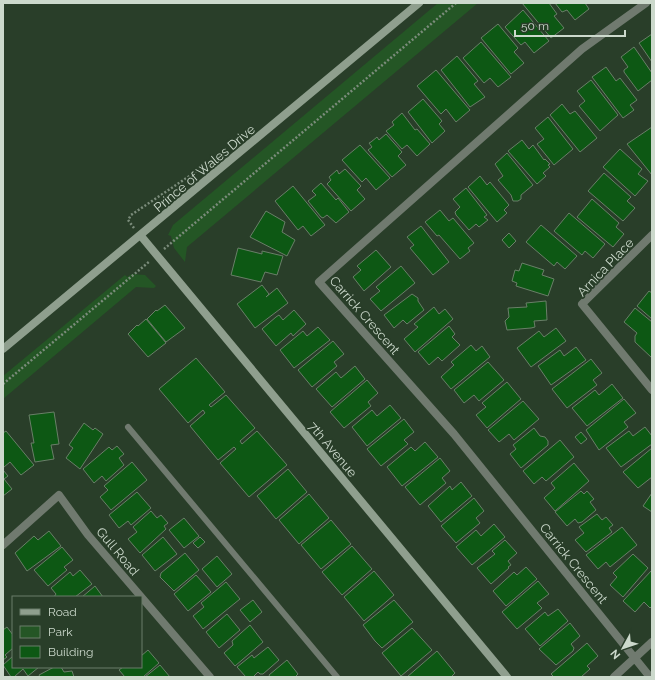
<svg xmlns="http://www.w3.org/2000/svg" width="655" height="680" viewBox="0 0 655 680" font-family="Raleway,sans-serif">
	<style>
		.green { fill: #245625 }
		.building { fill: #0d5814; stroke: #697f68 }
		.lines { fill: none; stroke-linecap: round; stroke-linejoin: round }
		.path { stroke: #7b8c7b; stroke-width: 2.5; stroke-dasharray: 2 2; stroke-linecap: butt }
		.lane { stroke: #707a6f; stroke-width: 6 }
		.street { stroke: #707a6f; stroke-width: 8 }
		.secondary { stroke: #8f9f8e; stroke-width: 8 }
		.labels { text-anchor: middle; stroke-width: 3.5; stroke-linejoin: round; paint-order: stroke }
		.street-label { font-size: 13px; fill: #ccd9cc; stroke: #293e29 }
	</style>
	<rect width="100%" height="100%" fill="#293e29"/>
	<path class="green" d="M438,3H478L187,247L185,262L174,248L171,236L168,235L173,225Z
		M132,274L145,275L156,286L154,288L136,287L3,399V376L125,275L127,277Z"/>
	<path class="building" d="M522,3H549L557,14L554,16L564,28L551,38Z
		M555,3H585L589,9L575,20L567,10L562,12Z
		M523,10L549,41L534,53L525,42L521,45L505,27Z
		M498,24L518,48L514,52L524,63L511,74L481,38Z
		M652,34V62L639,43Z
		M481,42L511,77L498,87L490,78L484,83L463,58Z
		M634,47L652,73V80L638,91L624,72V70L628,67L621,57Z
		M457,56L478,81L474,84L485,97L470,107L441,70Z
		M606,67L616,81L620,78L637,100L630,105L634,110L623,118L592,77Z
		M436,70L470,110L456,122L446,109L441,114L417,86Z
		M591,80L618,115L600,131L579,106L585,101L577,91Z
		M423,99L442,121L439,124L445,131L432,143L408,112Z
		M562,104L570,114L575,111L597,138L580,152L550,115Z
		M402,113L415,130L417,129L430,144L417,156L407,145L402,149L386,131L394,125L392,122Z
		M548,117L573,149L554,165L537,144L544,139L535,128Z
		M652,127V175L627,144Z
		M386,134L402,152L398,156L406,165L392,177L368,150L372,147L369,143L371,142L377,137L379,140Z
		M522,140L529,149L533,145L544,160L545,159L550,164L548,165L550,167L543,173L546,176L537,184L508,151Z
		M360,145L390,178L376,190L366,178L362,182L342,160Z
		M620,149L642,169L638,174L648,181L635,196L603,167Z
		M507,153L533,185L521,195V199L518,201H513L511,195L498,180L503,176L495,164Z
		M345,169L361,186L357,190L365,199L351,211L327,184L331,180L329,177L337,170L339,174Z
		M604,173L631,197L627,201L635,208L623,221L588,191Z
		M480,176L487,185L490,182L509,205L504,210L507,213L497,222L468,187Z
		M321,183L336,200L338,198L349,212L336,223L327,215L323,218L321,217L308,201L316,195L312,191Z
		M293,186L325,225L311,236L303,226L298,230L275,201Z
		M466,188L487,215L484,217L488,220L479,227L476,224L469,230L456,215L455,212L460,207L453,199Z
		M592,199L619,223L616,227L624,234L613,247L577,217Z
		M440,210L449,221L453,218L474,243L468,248L470,251L460,259L439,235L437,236L425,222Z
		M266,211L285,222L282,232L295,240L287,256L250,237Z
		M569,213L605,244L593,258L585,251L582,255L554,231Z
		M541,225L577,256L565,269L557,262L554,266L526,242Z
		M421,226L449,262L433,275L410,248L414,245L407,237Z
		M509,233L516,241L509,248L502,240Z
		M238,248L262,254V251L283,256L277,275L265,272L261,282L231,275Z
		M376,250L391,267L364,291L353,277L361,270L357,266Z
		M522,263L544,270L542,275L554,279L548,296L516,286L517,283L512,281L515,270L519,271Z
		M401,266L415,283L381,311L370,299L380,291L376,287Z
		M262,285L269,294L266,297L277,288L288,303L255,328L237,304Z
		M649,291L652,293V319L637,306Z
		M412,294L418,298V301L424,310L407,324L403,320L394,328L384,315Z
		M546,301L547,320L534,321L535,327L531,328L507,330L505,321L509,317L508,308L527,307L526,303Z
		M165,305L185,328L166,342L147,319L156,310L157,311Z
		M434,307L439,314L445,309L453,319L415,352L404,339L418,327L414,324Z
		M635,308L652,322V358L635,342V336L637,333L624,322Z
		M294,310L306,324L293,336L291,333L276,346L262,329L276,317L279,315L283,320Z
		M146,319L166,343L148,357L128,334L137,325L138,326Z
		M449,326L455,334L452,337L460,345L442,361L438,357L429,365L418,352Z
		M318,327L330,340L294,368L280,350L303,331L307,336Z
		M556,328L566,341L531,367L517,348L539,331L544,337Z
		M333,341L344,354L334,362L337,366L312,387L298,370Z
		M471,345L476,351L482,346L490,357L451,389L441,377L454,365L451,362Z
		M576,347L586,360L551,385L538,366L560,350L564,356Z
		M196,358L225,392L209,405L211,407L226,395L255,428L240,441L242,444L257,431L287,465L249,497L220,463L236,449L234,447L218,460L190,426L205,413L203,410L188,423L159,389Z
		M591,359L602,373L593,380L597,385L567,408L552,389Z
		M488,362L504,380L479,401L474,395L464,403L454,390Z
		M355,366L365,379L332,407L316,389L336,372L341,378Z
		M367,380L378,393L368,402L371,406L344,428L330,412Z
		M507,382L521,399L487,428L476,415L486,407L482,403Z
		M612,384L623,398L587,426L572,408L595,390L599,395Z
		M624,399L636,413L624,422L628,427L599,450L586,430Z
		M523,401L539,419L514,440L509,434L499,442L488,430Z
		M390,405L401,418L367,446L352,427L372,410L377,416Z
		M54,412L59,444L51,445L54,459L35,462L31,443H34L29,415Z
		M404,419L414,432L404,440L408,444L381,466L367,449Z
		M84,423L93,430L95,428L103,434L80,469L66,458L73,448L69,445Z
		M645,427L652,436V444L621,467L606,448L629,431L633,436Z
		M534,428L540,436L545,437L548,441V445L521,468L510,454L516,449L513,445Z
		M6,431L34,465L21,475L10,462L4,467L3,466V433Z
		M581,432L587,439L581,444L575,437Z
		M560,440L574,457L546,481L542,477L534,484L523,471Z
		M425,442L438,457L402,486L387,467L411,447L415,451Z
		M117,446L124,454L119,458L124,465L106,481L102,476L94,483L83,469L109,447L112,450Z
		M652,448V477L638,488L623,472Z
		M440,458L450,471L442,478L446,483L420,505L405,487Z
		M132,462L147,480L111,510L100,497L108,490L104,486Z
		M574,463L589,481L555,511L544,498L555,488L551,483Z
		M288,469L307,492L276,519L257,496Z
		M3,470L8,476L4,479L12,489L3,496Z
		M461,482L472,496L441,522L428,506L450,486L452,490Z
		M581,491L584,494L587,491L594,499L590,502L596,510L582,522L578,523L575,519L567,526L555,512Z
		M137,492L151,508L131,525L128,521L119,528L109,515Z
		M652,493V512L643,506Z
		M309,494L329,518L299,544L279,520Z
		M474,498L484,511L476,518L480,523L456,543L441,526Z
		M151,511L157,518L161,515L168,523L164,526L166,529L140,553L128,539L137,532L133,527Z
		M597,514L602,520L606,517L613,525L609,528L612,532L586,552L575,540L584,533L579,527Z
		M184,518L199,536L184,548L169,530Z
		M331,520L351,544L321,569L301,545Z
		M494,524L505,537L472,565L456,547L476,530L481,536Z
		M622,527L637,545L610,567L606,562L598,569L586,555Z
		M49,531L61,546L27,571L15,553L34,536L38,540Z
		M163,537L177,554L155,571L142,555Z
		M200,537L205,542L198,548L193,543Z
		M505,540L517,553L508,561L511,565L508,567L509,568L491,584L477,568L495,554L492,551Z
		M352,546L372,569L342,595L322,572Z
		M62,547L73,560L64,567L67,570L48,586L34,570Z
		M185,553L199,570L174,591L160,577L161,573Z
		M633,554L648,568L623,597L610,585L617,577L613,573Z
		M217,556L232,574L217,587L202,569Z
		M526,567L537,579L506,606L493,591L514,572L517,575Z
		M80,570L92,584L75,597H54L56,594L51,588L70,572L73,576Z
		M652,570V606L650,608L644,602L635,612L623,601Z
		M374,571L394,595L364,621L344,597Z
		M196,575L211,592L188,611L174,594Z
		M538,581L549,594L537,603L542,608L517,629L502,612Z
		M226,582L240,599L203,629L193,616L204,607L201,603Z
		M95,586L103,597H82Z
		M253,600L262,612L250,622L240,610Z
		M394,600L413,622L382,648L375,641L363,625Z
		M558,609L568,621L540,646L525,629L545,612L548,616Z
		M227,614L240,630L219,648L206,632Z
		M570,623L580,636L571,644L574,648L573,651L556,665L539,649Z
		M250,625L263,642L235,666L224,653L233,645L232,641Z
		M7,627L13,635V648L5,655L7,657L3,660V630Z
		M412,628L432,650L401,676L382,653Z
		M587,643L598,656L587,666L590,669L581,677H554L551,674Z
		M268,647L279,660L263,674H260L258,672L253,677H246L237,667L252,655L254,658Z
		M148,650L159,663L143,677H125L119,670L123,667H141V656Z
		M437,651L455,673L451,677H407Z
		M13,656V667H39L28,676L23,669L14,677H11L3,665Z
		M287,660L298,674L295,677H270L269,675Z
		M160,665L170,677H145Z
		M54,667H61L64,672L72,671L74,677H40L39,675Z"/>
	<g class="lines">
		<path class="path" d="M134,228L128,220L131,215L197,171
			M164,249L456,3
			M3,384L150,261"/>
		<path class="lane" d="M128,427L337,677"/>
		<path class="street" d="M646,3L582,49L319,282L454,434L650,677
			M652,235L582,304L652,390
			M3,545L59,495L88,535L210,677
			M614,677L652,642"/>
		<path class="secondary" d="M141,236L507,677
			M3,349L419,3"/>
	</g>
	<g class="labels">
		<g class="street-label">
			<text transform="translate(204 168) rotate(-40)" y="5">Prince of Wales Drive</text>
			<text transform="translate(605 267) rotate(-46)" y="5">Arnica Place</text>
			<text transform="translate(365 315) rotate(49)" y="5">Carrick Crescent</text>
			<text transform="translate(333 449) rotate(50)" y="5">7th Avenue</text>
			<text transform="translate(118 551) rotate(50)" y="5">Gull Road</text>
			<text transform="translate(574 563) rotate(51)" y="5">Carrick Crescent</text>
		</g>
	</g>
	<rect width="655" height="680" fill="none" stroke="#ccd9cc" stroke-width="8"/>
	<rect x="12" y="596" width="130" height="72" fill="#293e29" stroke="#6a7c6a"/>
	<rect x="20" y="609" width="20" height="6" fill="#8f9f8e" stroke="#6a7c6a"/>
	<text x="48" y="616" font-size="12" fill="#ccd9cc">Road</text>
	<rect x="20" y="626" width="20" height="12" fill="#245625" stroke="#6a7c6a"/>
	<text x="48" y="636" font-size="12" fill="#ccd9cc">Park</text>
	<rect x="20" y="646" width="20" height="12" fill="#0d5814" stroke="#6a7c6a"/>
	<text x="48" y="656" font-size="12" fill="#ccd9cc">Building</text>
	<g transform="translate(623 648) rotate(230)" stroke="#293e29" stroke-width="3" paint-order="stroke">
	<path d="M0-3L7 15L0 10L-7 15Z" fill="#ccd9cc"/>
	<text y="-6" font-size="11" font-weight="bold" text-anchor="middle" fill="#ccd9cc">N</text>
	</g>
	<path d="M515 30v6h110v-6" fill="none" stroke="#ccd9cc" stroke-width="2"/>
	<text x="521" y="30" font-size="12" fill="#ccd9cc" stroke="#293e29" stroke-width="3" paint-order="stroke">50 m</text>
</svg>
